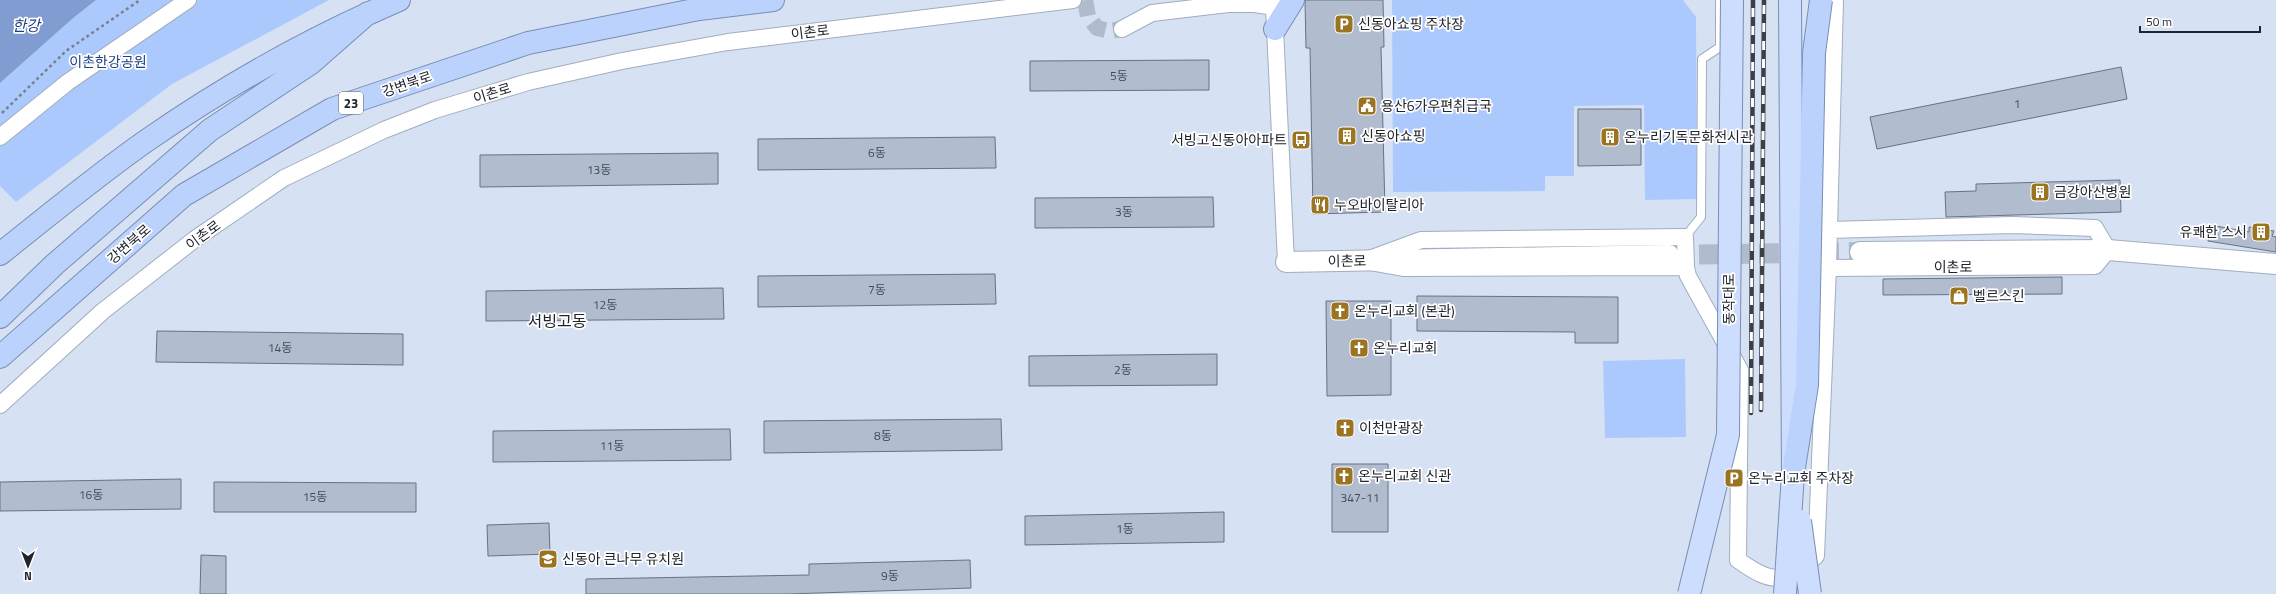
<svg xmlns="http://www.w3.org/2000/svg" width="2276" height="594" viewBox="0 0 2276 594" font-family="'Titillium Web','Noto Sans KR',sans-serif">
	<style>
		.green { fill: #acc9fe }
		.water { fill: #809cd0 }
		.building { fill: #b2bccf; stroke: #687283 }
		.lines { fill: none; stroke-linecap: round; stroke-linejoin: round }
		.minor-tunnel { stroke: #b2bbcc; stroke-width: 16; stroke-dasharray: 16 8; stroke-linecap: butt }
		.tertiary-tunnel { stroke: #b2bbcc; stroke-width: 20; stroke-dasharray: 20 10; stroke-linecap: butt }
		.service-casing { stroke: #a2adbf; stroke-width: 10 }
		.minor-casing { stroke: #a2adbf; stroke-width: 18 }
		.tertiary-casing { stroke: #a2adbf; stroke-width: 22 }
		.trunk-casing { stroke: #7a8eb3; stroke-width: 24 }
		.path { stroke: #78808d; stroke-width: 2.5; stroke-dasharray: 3 3; stroke-linecap: butt }
		.service { stroke: #fff; stroke-width: 8 }
		.minor { stroke: #fff; stroke-width: 16 }
		.tertiary { stroke: #fff; stroke-width: 20 }
		.trunk { stroke: #bbd2fc; stroke-width: 22 }
		.rail-casing { stroke: #3a3f48; stroke-width: 4.5 }
		.rail { stroke: #fff; stroke-width: 3; stroke-dasharray: 9; stroke-linecap: butt }
		.primary-bridge-casing { stroke: #7a8eb3; stroke-width: 24; stroke-linecap: butt }
		.trunk-bridge-casing { stroke: #7a8eb3; stroke-width: 24; stroke-linecap: butt }
		.primary-bridge { stroke: #ccddfd; stroke-width: 22 }
		.trunk-bridge { stroke: #bbd2fc; stroke-width: 22 }
		.labels { text-anchor: middle; stroke-width: 3.5; stroke-linejoin: round; paint-order: stroke }
		.number-label { font-size: 12px; fill: #444a54 }
		.shield { fill: #fff; stroke: #63666b; stroke-width: 1 }
		.shield-label { font-size: 13px; font-weight: bold; fill: #20242b }
		.poi-label { font-size: 14px; fill: #20242b; stroke: #fff; text-anchor: start }
		.street-label { font-size: 14px; fill: #20242b; stroke: #fff }
		.park-label { font-size: 14px; fill: #214180; stroke: #fff }
		.water-label { font-size: 15px; font-style: italic; fill: #1f3e7d; stroke: #fff }
		.quarter-label { font-size: 16px; fill: #20242b; stroke: #fff }
	</style>
	<rect width="100%" height="100%" fill="#d6e1f4"/>
	<path class="green" d="M96,0H329L172,84L16,202L0,186V83L72,19Z
		M1392,0H1683L1696,17L1697,199L1645,200L1644,105L1574,106V176H1545V191L1393,192Z
		M1685,359L1686,437L1605,438L1603,361Z"/>
	<path class="water" d="M0,0H96L72,19L0,83Z"/>
	<path class="building" d="M1305,0H1383L1384,47H1381L1385,212L1313,214L1310,48H1306Z
		M1209,60V90L1030,91V61Z
		M2121,67L2127,99L1877,149L1870,117Z
		M1578,109H1641V165L1578,166Z
		M995,137L996,168L758,170V139Z
		M718,153V184L480,187V155Z
		M2120,180L2121,212L1946,217L1945,192L1976,191V184Z
		M1213,197L1214,227L1035,228V198Z
		M2210,225L2249,232V227L2274,231L2272,236L2276,237V252L2208,241Z
		M995,274L996,304L758,307V276Z
		M2062,277V294L1883,295V279Z
		M723,288L724,319L486,321V291Z
		M1417,296L1618,297V343H1575V332L1417,331Z
		M1326,301H1391V395L1327,396Z
		M157,331L403,334V365L156,362Z
		M1217,354V385L1029,386V356Z
		M1001,419L1002,450L764,453V421Z
		M730,429L731,460L493,462V431Z
		M1332,464H1388V532H1332Z
		M181,479V509L0,511V482Z
		M214,482L416,483V512H214Z
		M1224,512V542L1025,545V516Z
		M549,523L550,554L488,556L487,525Z
		M201,555L226,556V594H200Z
		M970,560L971,588L788,594H586V579L809,575V564Z"/>
	<g class="lines">
		<path class="minor-tunnel" d="M1085,0L1088,16L1097,28L1110,31L1122,29"/>
		<path class="tertiary-tunnel" d="M1669,255L1860,252"/>
		<g class="service-casing">
			<path id="service" d="M1685,237L1701,217L1702,59L1720,47V0"/>
		</g>
		<g class="minor-casing">
			<path id="minor" d="M1272,0L1274,7L1286,262
				M1122,29L1152,13L1228,4H1255L1274,7
				M0,137L68,82L188,0
				M1685,237L1686,267L1403,268L1364,261L1421,240Z
				M1686,267L1688,276L1740,370L1738,560C1773,585 1784,584 1816,556L1828,268L1835,0
				M1828,268L2095,266L2108,250L2095,228L2012,225L1829,230
				M0,405L103,311L195,239L284,178L384,130L435,110L528,82L622,61L728,42L1073,0"/>
		</g>
		<g class="tertiary-casing">
			<path id="tertiary" d="M1860,252L2108,250L2276,264
				M1286,262L1669,255"/>
		</g>
		<g class="trunk-casing">
			<path id="trunk" d="M1275,29L1293,0
				M0,254C48,216 96,176 146,141C225,86 310,38 399,0
				M0,317L55,264L210,130L311,63L368,13
				M0,357L184,195L332,109L528,43L699,9L773,0"/>
		</g>
		<path class="path" d="M2,113L66,51L140,0"/>
		<use href="#service" class="service"/>
		<use href="#minor" class="minor"/>
		<use href="#tertiary" class="tertiary"/>
		<use href="#trunk" class="trunk"/>
		<g class="rail-casing">
			<path id="rail" d="M1761,410L1764,0
				M1751,413L1753,0"/>
		</g>
		<use href="#rail" class="rail"/>
		<g class="primary-bridge-casing">
			<path id="primary-bridge" d="M1800,521L1810,594
				M1689,594L1728,435L1732,0
				M1785,594L1793,474L1790,0"/>
		</g>
		<g class="trunk-bridge-casing">
			<path id="trunk-bridge" d="M1793,474L1807,385L1814,53L1821,0"/>
		</g>
		<use href="#primary-bridge" class="primary-bridge"/>
		<use href="#trunk-bridge" class="trunk-bridge"/>
	</g>
	<defs>
		<g id="parking-square" transform="scale(1)"><rect x="-9" y="-9" width="18" height="18" rx="4" fill="#9a7420" stroke="#fff"/><path d="M-3.5-5.5H1a3.5 3.5 0 0 1 0 7H-1V5.5H-3.5ZM-1-3.4V-.6H.8a1.4 1.4 0 0 0 0-2.8Z" fill="#fff"/></g>
		<g id="civic-square" transform="scale(1)"><rect x="-9" y="-9" width="18" height="18" rx="4" fill="#9a7420" stroke="#fff"/><path d="M-.6-6.5H3V-4.5H.6V-3L4-1V1h2V6H-6V1h2V-1L-.6-3ZM-1.2 2.5V6h2.4V2.5Z" fill="#fff"/></g>
		<g id="building-square" transform="scale(1)"><rect x="-9" y="-9" width="18" height="18" rx="4" fill="#9a7420" stroke="#fff"/><path d="M-4-6H4V6H1V3H-1V6H-4ZM-2.5-4.3h1.7v1.8h-1.7ZM.8-4.3h1.7v1.8H.8ZM-2.5-1h1.7V.8h-1.7ZM.8-1h1.7V.8H.8Z" fill="#fff"/></g>
		<g id="bus-square" transform="scale(1)"><rect x="-9" y="-9" width="18" height="18" rx="4" fill="#9a7420" stroke="#fff"/><path d="M-5-6H5V4H4V6H2V4H-2V6H-4V4H-5ZM-3.5-4V0h7V-4ZM-3.5 1.2v1.5H-2V1.2ZM2 1.2v1.5H3.5V1.2Z" fill="#fff"/></g>
		<g id="restaurant-square" transform="scale(1)"><rect x="-9" y="-9" width="18" height="18" rx="4" fill="#9a7420" stroke="#fff"/><path d="M-5-6h1v4h1v-4h1v4h1v-4h1v5L-1.5 .5V6h-2V.5L-5-1ZM5-6V6H3V1.5H1.5Q1.5-4 5-6Z" fill="#fff"/></g>
		<g id="shop-square" transform="scale(1)"><rect x="-9" y="-9" width="18" height="18" rx="4" fill="#9a7420" stroke="#fff"/><path d="M-5-2.5h2.3a2.7 3.5 0 0 1 5.4 0H5L5.5 6h-11ZM-1.5-2.5h3a1.5 2.3 0 0 0-3 0Z" fill="#fff"/></g>
		<g id="church-square" transform="scale(1)"><rect x="-9" y="-9" width="18" height="18" rx="4" fill="#9a7420" stroke="#fff"/><path d="M-1.2-6h2.4v3.5h3.3v2.4h-3.3V6h-2.4V-.1h-3.3v-2.4h3.3Z" fill="#fff"/></g>
		<g id="school-square" transform="scale(1)"><rect x="-9" y="-9" width="18" height="18" rx="4" fill="#9a7420" stroke="#fff"/><path d="M0-5L7-2L0 1L-7-2ZM-4 1L0 2.5L4 1V4Q0 6-4 4Z" fill="#fff"/></g>
	</defs>
	<g fill-rule="evenodd">
		<use href="#parking-square" x="1344" y="24"/>
		<use href="#civic-square" x="1367" y="106"/>
		<use href="#building-square" x="1347" y="136"/>
		<use href="#building-square" x="1610" y="137"/>
		<use href="#bus-square" x="1301" y="140"/>
		<use href="#building-square" x="2040" y="192"/>
		<use href="#restaurant-square" x="1320" y="205"/>
		<use href="#building-square" x="2261" y="232"/>
		<use href="#shop-square" x="1959" y="296"/>
		<use href="#church-square" x="1340" y="311"/>
		<use href="#church-square" x="1359" y="348"/>
		<use href="#church-square" x="1345" y="428"/>
		<use href="#church-square" x="1344" y="476"/>
		<use href="#parking-square" x="1734" y="478"/>
		<use href="#school-square" x="548" y="559"/>
	</g>
	<g class="labels">
		<g class="number-label">
			<text x="1119" y="80">5동</text>
			<text x="2017" y="108">1</text>
			<text x="877" y="157">6동</text>
			<text x="599" y="174">13동</text>
			<text x="1124" y="216">3동</text>
			<text x="877" y="294">7동</text>
			<text x="605" y="309">12동</text>
			<text x="280" y="352">14동</text>
			<text x="1123" y="374">2동</text>
			<text x="883" y="440">8동</text>
			<text x="612" y="450">11동</text>
			<text x="91" y="499">16동</text>
			<text x="315" y="501">15동</text>
			<text x="1360" y="502">347-11</text>
			<text x="1125" y="533">1동</text>
			<text x="890" y="580">9동</text>
		</g>
		<rect class="shield" x="339" y="92" width="24" height="22" rx="3"/>
		<g class="shield-label">
			<text x="351" y="108">23</text>
		</g>
		<g class="poi-label">
			<text x="1358" y="29">신동아쇼핑 주차장</text>
			<text x="1381" y="111">용산6가우편취급국</text>
			<text x="1361" y="141">신동아쇼핑</text>
			<text x="1624" y="142">온누리기독문화전시관</text>
			<text x="1287" y="145" text-anchor="end">서빙고신동아아파트</text>
			<text x="2054" y="197">금강아산병원</text>
			<text x="1334" y="210">누오바이탈리아</text>
			<text x="2247" y="237" text-anchor="end">유쾌한 스시</text>
			<text x="1973" y="301">벨르스킨</text>
			<text x="1354" y="316">온누리교회 (본관)</text>
			<text x="1373" y="353">온누리교회</text>
			<text x="1359" y="433">이천만광장</text>
			<text x="1358" y="481">온누리교회 신관</text>
			<text x="1748" y="483">온누리교회 주차장</text>
			<text x="562" y="564">신동아 큰나무 유치원</text>
		</g>
		<g class="street-label">
			<text transform="translate(810 32) rotate(-7)" y="5">이촌로</text>
			<text transform="translate(407 84) rotate(-19)" y="5">강변북로</text>
			<text transform="translate(492 93) rotate(-17)" y="5">이촌로</text>
			<text transform="translate(203 235) rotate(-36)" y="5">이촌로</text>
			<text transform="translate(129 244) rotate(-41)" y="5">강변북로</text>
			<text transform="translate(1347 261) rotate(-1)" y="5">이촌로</text>
			<text x="1953" y="272">이촌로</text>
			<text transform="translate(1729 299) rotate(-90)" y="5">동작대로</text>
		</g>
		<g class="park-label">
			<text x="108" y="67">이촌한강공원</text>
		</g>
		<g class="water-label">
			<text x="26" y="31">한강</text>
		</g>
		<g class="quarter-label">
			<text x="557" y="327">서빙고동</text>
		</g>
	</g>
	<g transform="translate(28 566) rotate(180)" stroke="#ffffff" stroke-width="3" paint-order="stroke">
	<path d="M0-3L7 15L0 10L-7 15Z" fill="#20242b"/>
	<text y="-6" font-size="11" font-weight="bold" text-anchor="middle" fill="#20242b">N</text>
	</g>
	<path d="M2140 26v6h120v-6" fill="none" stroke="#20242b" stroke-width="2"/>
	<text x="2146" y="26" font-size="12" fill="#20242b" stroke="#ffffff" stroke-width="3" paint-order="stroke">50 m</text>
</svg>
